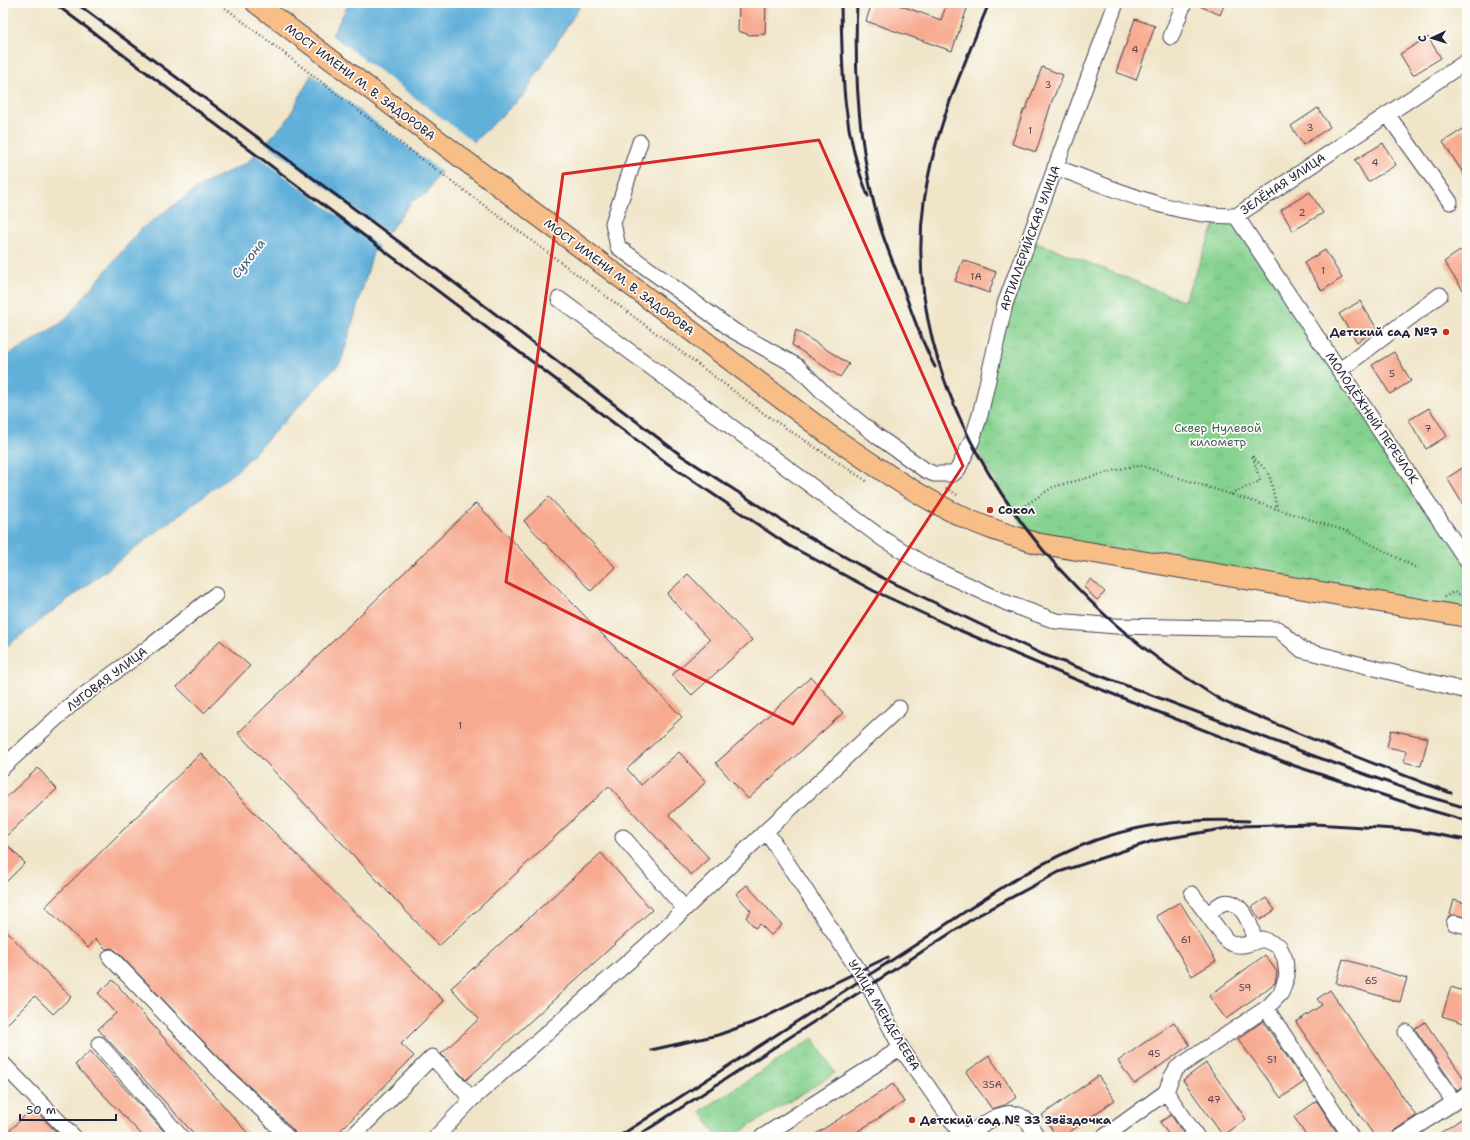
<svg xmlns="http://www.w3.org/2000/svg" width="1470" height="1140" viewBox="0 0 1470 1140" font-family="'Shantell Sans',sans-serif">
	<style>
		.park { fill: url(#park-tufts); stroke: #547a65 }
		.water { fill: #60b0da; stroke: #41698a }
		.pier { fill: #f0e5c9 }
		.building { fill: #f7aa90 }
		.lines { fill: none; stroke-linecap: round; stroke-linejoin: round }
		.minor-casing { stroke: #413f50; stroke-width: 17 }
		.major-casing { stroke: #413f50; stroke-width: 22 }
		.path { stroke: #413f50; stroke-width: 2.5; stroke-dasharray: 1 3; stroke-linecap: butt }
		.minor { stroke: #fff; stroke-width: 15 }
		.major { stroke: #f7be87; stroke-width: 20 }
		.rail { stroke: #22223b; stroke-width: 3 }
		.marked { fill: none; stroke: #d62828; stroke-width: 3; stroke-linejoin: round }
		.poi-dot { fill: #c8321e; stroke: #fdfcf7; stroke-width: 1.5 }
		.labels { text-anchor: middle; stroke-width: 3.5; stroke-linejoin: round; paint-order: stroke }
		.number-label { font-size: 10px; fill: #574450 }
		.street-label { font-size: 12px; fill: #22223b; stroke: #fdfcf7 }
		.poi-label { font-size: 12px; font-weight: bold; fill: #22223b; stroke: #fdfcf7; text-anchor: start }
		.park-label { font-size: 12px; fill: #455f58; stroke: #fdfcf7 }
		.water-label { font-size: 13px; font-style: italic; fill: #3b5b7b; stroke: #fdfcf7 }
	</style>
	<defs>
		<pattern id="park-tufts" width="24" height="20" patternUnits="userSpaceOnUse"><rect width="24" height="20" fill="#85d18f"/><path d="M3 7l-1-3M5 7V3M7 7l1-3M15 17l-1-3M17 17v-4M19 17l1-3" fill="none" stroke="#73b37c"/></pattern>
	</defs>
	<rect width="100%" height="100%" fill="#fdfcf7"/>
	<filter id="ink" filterUnits="userSpaceOnUse"><feTurbulence type="fractalNoise" baseFrequency=".025" numOctaves="2"/><feDisplacementMap in="SourceGraphic" scale="8" xChannelSelector="R" yChannelSelector="G"/><feConvolveMatrix kernelMatrix="1 2 1 2 8 2 1 2 1" color-interpolation-filters="sRGB"/></filter>
	<filter id="wash" filterUnits="userSpaceOnUse"><feTurbulence type="fractalNoise" baseFrequency=".012" numOctaves="4" result="noise"/><feDisplacementMap in="SourceGraphic" scale="16" xChannelSelector="R" yChannelSelector="G"/><feGaussianBlur stdDeviation="0.9" result="paint"/><feColorMatrix in="noise" values="0 0 0 0 0 0 0 0 0 0 0 0 0 0 0 0 0 1.4 0 .05"/><feComposite in="paint" operator="in"/></filter>
	<g filter="url(#wash)">
		<rect width="100%" height="100%" fill="#f0e5c9"/>
		<path class="park" d="M1236,216L1467,561V617L1036,543L1000,491L972,440L1029,239L1184,301L1218,217Z
			M813,1038L835,1073L732,1137H717L701,1111Z"/>
		<path class="water" d="M349,3H582L523,96L437,176L427,193L412,201L373,253L341,362L239,469L3,649V358L63,322L141,229L208,181L247,163L288,119Z"/>
		<path class="pier" d="M330,34L475,143L443,173L310,73Z
			M264,142L389,234L380,247L254,153Z"/>
		<g id="blocks">
			<path class="building" d="M739,3H766L765,34L750,35L738,31Z
				M872,3H893L941,20L947,3H969L952,51L866,21Z
				M1193,3H1225L1220,15Z
				M1135,19L1155,26L1136,80L1116,72Z
				M1428,37L1441,58L1413,75L1400,54Z
				M1042,67L1063,75L1052,101L1036,152L1012,144L1024,109H1026Z
				M1318,108L1330,127L1303,145L1291,126Z
				M1463,129L1467,135V179L1443,142Z
				M1383,143L1396,165L1368,182L1355,160Z
				M1310,192L1323,213L1293,231L1281,210Z
				M1467,246V296L1444,262Z
				M1325,250L1342,278L1322,291L1304,263Z
				M963,260L996,272L989,293L955,281Z
				M1360,301L1377,329L1357,342L1339,314Z
				M796,330L849,364L840,377L792,345Z
				M1394,352L1411,381L1390,394L1372,365Z
				M1429,408L1447,436L1426,449L1409,420Z
				M1467,465V511L1447,478Z
				M549,497L615,567L591,591L524,521Z
				M476,503L682,717L627,769L641,785L679,752L706,782L669,815L709,858L691,875L609,786L439,946L238,733Z
				M688,574L752,640L692,695L672,675L710,640L667,594Z
				M1091,579L1105,592L1097,600L1084,587Z
				M220,640L250,666L204,713L177,687Z
				M811,677L843,713L748,799L716,763Z
				M1391,730L1428,738L1421,766L1404,762L1406,751L1387,747Z
				M201,753L238,796L444,1001L401,1044L414,1056L334,1137H296L294,1131L270,1105L232,1071L116,951L112,948L106,949L96,939L88,948L45,907Z
				M38,768L57,789L3,839V800Z
				M3,841L25,863L3,885Z
				M601,853L652,910L466,1080L441,1054L479,1019L451,988Z
				M747,885L782,925L771,935L760,924L755,928L746,917L751,911L736,894Z
				M1266,898L1275,910L1260,920L1252,907Z
				M1454,900L1467,904V917L1450,915Z
				M1180,902L1216,961L1192,976L1156,916Z
				M3,928L71,997L53,1014L35,996L3,1028Z
				M1265,955L1277,972L1275,983L1226,1019L1209,996Z
				M1343,959L1407,978L1400,1002L1336,983Z
				M113,980L251,1137H197L98,1029L116,1013L98,993Z
				M1451,987L1467,992V1024L1442,1016Z
				M1330,990L1416,1116L1395,1130L1391,1137H1375L1296,1022L1322,1005L1317,999Z
				M1263,1021L1304,1082L1281,1098L1238,1039Z
				M1174,1022L1190,1045L1134,1084L1118,1061Z
				M1425,1022L1467,1083V1085L1457,1090L1415,1029Z
				M90,1051L141,1106L169,1137H144L75,1065Z
				M989,1056L1017,1097L1005,1105L992,1109L966,1072Z
				M1206,1063L1246,1119L1223,1136L1183,1080Z
				M1098,1076L1115,1100L1062,1137H1057L1042,1115Z
				M893,1084L904,1102L849,1137H811Z
				M1317,1101L1340,1137H1307L1294,1117Z
				M33,1108L61,1137H3Z
				M1171,1115L1186,1137H1170L1160,1122Z
				M1467,1115V1137H1434L1451,1126Z"/>
		</g>
	</g>
	<g filter="url(#ink)">
		<use href="#blocks" fill-opacity="0" stroke="#413f50" stroke-width="1"/>
		<g class="lines">
			<g class="minor-casing">
				<path id="minor" d="M1171,37L1184,3
					M1387,114L1450,202
					M640,142L613,223L618,247L734,331L797,366L826,395L877,436L925,470L934,474H953L958,469L972,440L980,415L1005,304L1116,3
					M1055,167C1113,188 1174,217 1236,216L1467,61
					M1236,216L1467,561
					M559,299L883,539L927,566L1007,603L1056,621L1116,626L1278,629L1302,650L1467,691
					M1340,370L1440,295
					M3,767L73,703L152,645L215,595
					M766,831L869,986L901,1048L963,1137
					M623,837L685,909
					M1192,894L1227,941C1240,949 1249,944 1262,939L1279,946L1285,959L1287,976L1281,993L1268,1007L1177,1068L1171,1078L1166,1092L1197,1137
					M1209,916C1230,883 1252,917 1254,942
					M1454,923L1467,926
					M110,957L226,1077L263,1111L287,1137
					M1266,1008L1351,1137
					M1406,1032L1454,1102
					M99,1044L181,1137
					M3,1064L74,1137
					M352,1137L432,1057L472,1099
					M436,1137L472,1099L645,947L766,831L899,708
					M762,1137L901,1048
					M965,1137C980,1126 1010,1101 1027,1121C1031,1125 1034,1132 1037,1137
					M1104,1137L1166,1092
					M1400,1137L1467,1094"/>
			</g>
			<g class="major-casing">
				<path id="major" d="M256,3L828,434C871,463 914,494 961,516C985,528 1010,535 1036,543L1467,617"/>
			</g>
			<path class="path" d="M219,3L407,148L766,415L868,482
				M946,488L959,496
				M1231,494L1260,481L1253,457L1269,473L1277,509
				M1015,512L1053,487L1128,467L1142,466L1346,531L1415,567
				M1444,597L1454,592L1467,598"/>
			<use href="#minor" class="minor"/>
			<use href="#major" class="major"/>
			<path class="rail" d="M54,3L667,463L788,545L874,591L959,630L1077,680L1295,766L1419,807L1467,821
				M76,3L452,281L682,456L795,529L881,577L1042,654L1314,756L1426,796L1467,808
				M841,3C842,71 842,131 868,196
				M857,3C854,76 859,152 879,223C885,244 894,265 902,285C912,313 921,341 935,367
				M989,3C963,68 933,132 924,202C898,388 1035,580 1185,677C1197,684 1209,693 1221,700C1238,709 1258,716 1276,724C1333,748 1392,771 1451,793
				M651,1050L718,1035L757,1021L888,957
				M618,1137C714,1075 810,1013 906,951C968,911 1027,865 1096,840C1146,822 1197,818 1249,821
				M636,1137L977,916L1059,872L1153,841L1239,826L1315,824L1411,830L1467,840"/>
		</g>
	</g>
	<path class="marked" d="M819,140L963,466L793,724L506,582L563,174Z"/>
	<g class="poi-dot">
		<circle cx="1446" cy="332" r="4"/>
		<circle cx="990" cy="510" r="4"/>
		<circle cx="912" cy="1120" r="4"/>
	</g>
	<g class="labels">
		<g class="number-label">
			<text x="1135" y="53">4</text>
			<text x="1048" y="88">3</text>
			<text x="1310" y="131">3</text>
			<text x="1030" y="134">1</text>
			<text x="1375" y="166">4</text>
			<text x="1302" y="216">2</text>
			<text x="1323" y="274">1</text>
			<text x="976" y="280">1А</text>
			<text x="1392" y="377">5</text>
			<text x="1428" y="432">7</text>
			<text x="460" y="729">1</text>
			<text x="1186" y="943">61</text>
			<text x="1371" y="984">65</text>
			<text x="1245" y="991">59</text>
			<text x="1154" y="1057">45</text>
			<text x="1272" y="1063">51</text>
			<text x="992" y="1088">35А</text>
			<text x="1214" y="1103">47</text>
		</g>
		<g class="street-label">
			<text transform="translate(360 82) rotate(37)" y="4">МОСТ ИМЕНИ М. В. ЗАДОРОВА</text>
			<text transform="translate(1283 184) rotate(-34)" y="4">ЗЕЛЁНАЯ УЛИЦА</text>
			<text transform="translate(1030 238) rotate(-70)" y="4">АРТИЛЛЕРИЙСКАЯ УЛИЦА</text>
			<text transform="translate(619 277) rotate(37)" y="4">МОСТ ИМЕНИ М. В. ЗАДОРОВА</text>
			<text transform="translate(1372 418) rotate(56)" y="4">МОЛОДЁЖНЫЙ ПЕРЕУЛОК</text>
			<text transform="translate(107 679) rotate(-37)" y="4">ЛУГОВАЯ УЛИЦА</text>
			<text transform="translate(884 1015) rotate(59)" y="4">УЛИЦА МЕНДЕЛЕЕВА</text>
		</g>
		<g class="poi-label">
			<text x="1438" y="336" text-anchor="end">Детский сад №7</text>
			<text x="998" y="514">Сокол</text>
			<text x="920" y="1124">Детский сад № 33 Звёздочка</text>
		</g>
		<g class="park-label">
			<text x="1218" y="432">Сквер Нулевой<tspan x="1218" dy="14">километр</tspan></text>
		</g>
		<g class="water-label">
			<text transform="translate(248 258) rotate(-52)" y="5">Сухона</text>
		</g>
	</g>
	<rect width="1470" height="1140" fill="none" stroke="#fdfcf7" stroke-width="16"/>
	<g transform="translate(1432 38) rotate(266)" stroke="#fdfcf7" stroke-width="3" paint-order="stroke">
	<path d="M0-3L7 15L0 10L-7 15Z" fill="#22223b"/>
	<text y="-6" font-size="11" font-weight="bold" text-anchor="middle" fill="#22223b">С</text>
	</g>
	<path d="M20 1114v6h96v-6" fill="none" stroke="#22223b" stroke-width="2"/>
	<text x="26" y="1114" font-size="12" fill="#22223b" stroke="#fdfcf7" stroke-width="3" paint-order="stroke">50 m</text>
</svg>
